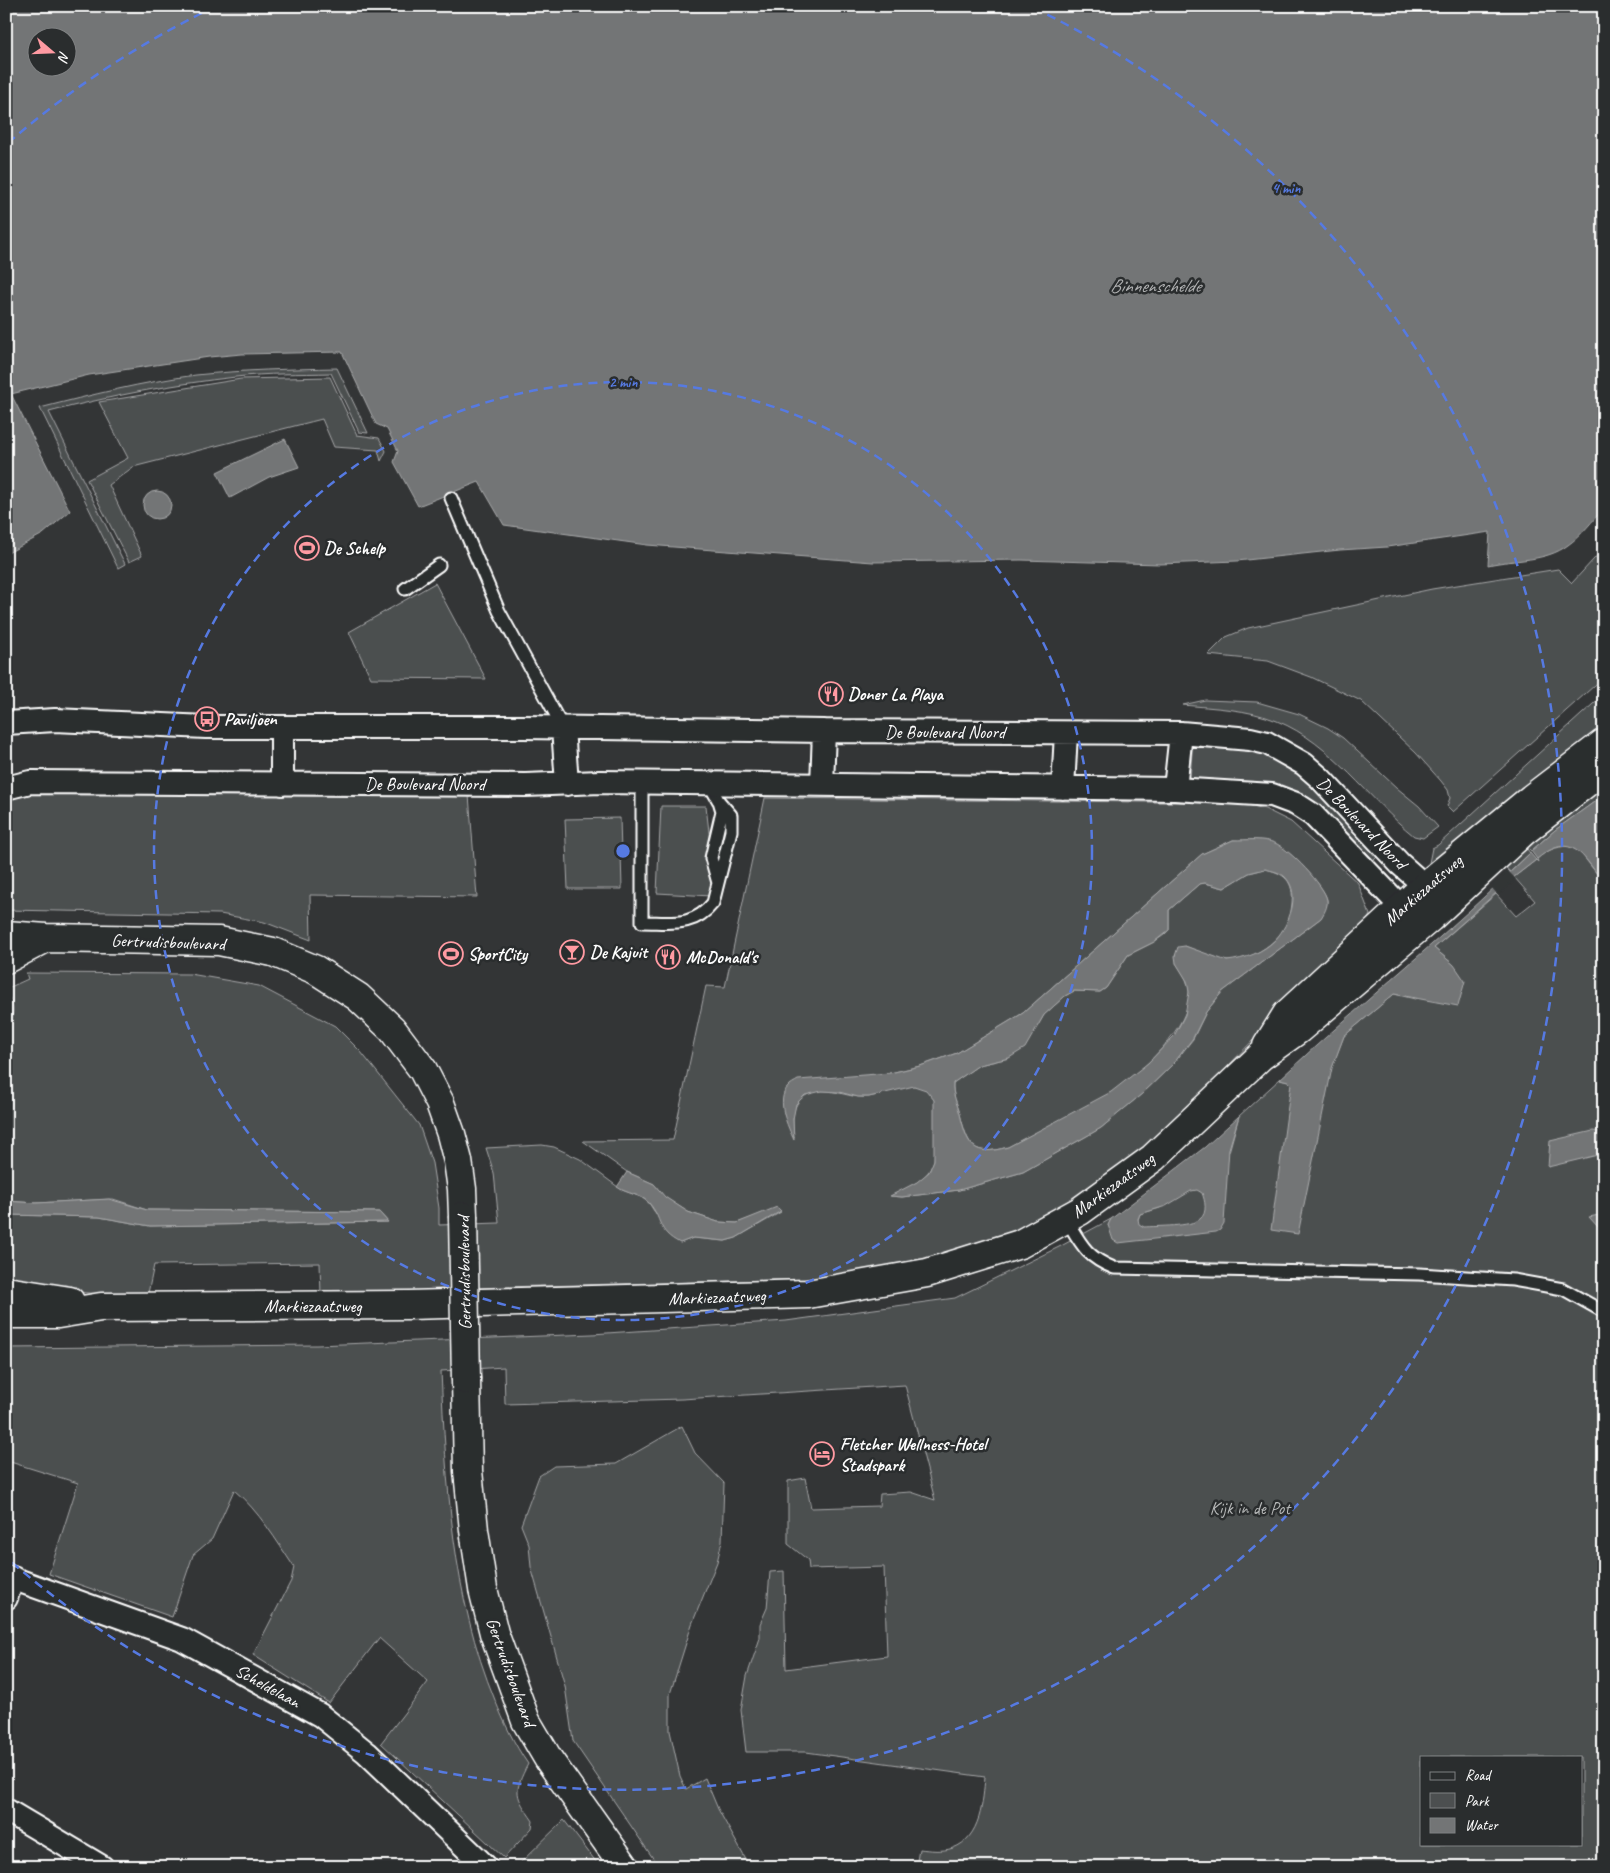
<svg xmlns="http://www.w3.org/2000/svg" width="1610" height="1873" viewBox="0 0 1610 1873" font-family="Caveat,sans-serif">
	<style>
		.green { fill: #4c4f50; stroke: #a6a7a8; fill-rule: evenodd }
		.water { fill: #737576; stroke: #abacad; fill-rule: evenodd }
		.pier { fill: #333536 }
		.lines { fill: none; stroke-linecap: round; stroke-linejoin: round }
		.lane-casing { stroke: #fff; stroke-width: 15 }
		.street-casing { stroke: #fff; stroke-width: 26 }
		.secondary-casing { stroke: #fff; stroke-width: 31 }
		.primary-casing { stroke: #fff; stroke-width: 31 }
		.lane { stroke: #2a2d2e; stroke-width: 11 }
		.street { stroke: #2a2d2e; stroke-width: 22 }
		.secondary { stroke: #2a2d2e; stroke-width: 28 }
		.primary { stroke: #2a2d2e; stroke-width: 28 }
		.secondary-bridge-casing { stroke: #fff; stroke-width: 31; stroke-linecap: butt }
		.secondary-bridge { stroke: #2a2d2e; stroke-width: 28 }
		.ring { fill: none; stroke: #567ae2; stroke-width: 2.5; stroke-dasharray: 9 6 }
		.labels { text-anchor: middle; stroke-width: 5; stroke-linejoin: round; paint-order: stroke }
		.poi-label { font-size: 18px; font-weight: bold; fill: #fff; stroke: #2a2d2e; text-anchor: start }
		.street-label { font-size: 18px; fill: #fff; stroke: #2a2d2e }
		.park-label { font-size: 18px; fill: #b7b9b9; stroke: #2a2d2e }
		.water-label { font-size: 19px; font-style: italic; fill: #b2b3b4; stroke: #2a2d2e }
		.centre { fill: #567ae2; stroke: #2a2d2e; stroke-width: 2.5 }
		.ring-label { font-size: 15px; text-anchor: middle; font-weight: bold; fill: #567ae2; stroke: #2a2d2e; stroke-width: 5; stroke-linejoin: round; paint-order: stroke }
	</style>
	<rect width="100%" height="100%" fill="#333536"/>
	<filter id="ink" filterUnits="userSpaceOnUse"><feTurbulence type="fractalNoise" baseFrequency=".02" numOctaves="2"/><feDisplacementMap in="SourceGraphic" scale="10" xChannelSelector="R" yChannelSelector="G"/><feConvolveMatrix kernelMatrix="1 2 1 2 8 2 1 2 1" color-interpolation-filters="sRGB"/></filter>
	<g filter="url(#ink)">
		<path class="green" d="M337,368L368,433L359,432L331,373C300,374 267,373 236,377C173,384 110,396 49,412L125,564L118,568L40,408C91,395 143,382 196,375C243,370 290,369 337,368Z
			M330,377L357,435L379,438L386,451L381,461L378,450L334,447L322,419L133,467L109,485L142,556L129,562L87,480L128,458L99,402L241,379Z
			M1604,548V677L1453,812L1447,806L1450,798L1448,790L1441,781L1416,753L1361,701L1311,677L1268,661L1208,655L1226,637L1248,628L1432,589L1558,569L1572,583Z
			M435,583L486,679L371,678L349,632Z
			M1604,694V736L1443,858L1429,863L1432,848L1438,845Z
			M1205,700L1257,702L1299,714L1328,728L1343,738L1397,788L1419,806L1438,827L1423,838L1414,836C1369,800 1332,743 1277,721C1248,709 1214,708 1183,705Z
			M1193,739C1209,741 1235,741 1250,746C1306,764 1341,813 1378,856L1374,860L1320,806L1276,785L1190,779Z
			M1604,778V795L1555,830L1531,851L1528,848L1527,849L1530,853L1510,872L1500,861Z
			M16,792L469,795L477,897L310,895L311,940L264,922L220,914L6,910V797Z
			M765,798L1240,803L1265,809L1291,822L1358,883L1370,915L1365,924L1231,1063L1183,1119L1116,1170L1042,1218L974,1251L850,1278L502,1287L321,1295L320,1263L154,1265L147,1298L6,1286V1215L99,1217L150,1226L388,1222L379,1212L147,1210L113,1199L36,1203L6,1201V1030C12,1021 15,1011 11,1001C9,996 6,995 6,989L28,979L26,973L190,974L259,986L335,1026L361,1052L419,1125L432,1163L439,1208V1225L499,1223L494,1173L486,1148L542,1145L554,1147L580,1159L622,1190L641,1197L649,1203L654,1211L680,1243L693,1238L725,1241L736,1238L781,1212L754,1217L737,1223L718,1222L688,1212L664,1197L654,1184L627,1172L583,1141L673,1140L706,986L725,987ZM1233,840C1245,841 1265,840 1275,844C1288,848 1325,887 1327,900C1328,905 1323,913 1321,918L1222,992L1206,1012L1193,1039L1174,1063L1143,1093L1101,1128L1023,1172L959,1190L902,1197L891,1196C904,1189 921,1183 929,1171C931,1168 933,1163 934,1160C935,1155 936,1104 934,1099C933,1097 929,1092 927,1090C911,1078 886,1095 868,1097C847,1099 825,1083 805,1096C790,1105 793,1123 794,1138L784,1093L844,1078L890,1073L920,1066L957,1053L1023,1013L1202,854Z
			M661,806H706L713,866L711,896L657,893Z
			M620,818L622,889H568L565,819Z
			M1568,846L1580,852L1604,883V1867H916L919,1849C930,1850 942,1852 953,1848C981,1838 983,1801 985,1777L806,1752H746L741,1710L747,1676L760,1638V1624L767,1608L770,1572L784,1571L786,1669L887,1656L884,1567L809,1569L808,1560L788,1544V1481L805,1478L811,1508L879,1506L880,1494L911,1492L935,1500L905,1385L682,1399L505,1404L504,1367L441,1371C446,1482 452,1596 495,1700C504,1722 514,1744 528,1764C513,1793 515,1795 533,1821L532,1828L504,1858L381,1743L428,1682L379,1638L329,1703L253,1655L291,1581L294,1567C276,1540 259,1511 234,1490L212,1539L193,1555L172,1617L49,1574L78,1483L7,1461L6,1463V1348L317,1345L592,1334L786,1321L955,1298L1061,1246L1111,1219L1108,1226L1138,1220L1140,1214L1160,1208L1229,1152L1239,1116L1280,1079L1288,1081L1291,1084L1289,1103L1332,1067L1344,1036L1394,994L1415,999L1454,965L1434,948L1496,894L1516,916L1535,901L1514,877L1536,860L1538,862L1537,859C1547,850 1556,847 1568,846ZM1421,1757H1581V1844H1421Z
			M1265,869C1285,873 1294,882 1292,903C1291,908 1291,914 1290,919C1281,940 1253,961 1229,961C1218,961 1196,950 1185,946L1176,963C1182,972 1188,980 1189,991C1193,1026 1138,1076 1110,1093C1077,1113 1042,1129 1008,1147C973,1157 968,1146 960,1114C957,1103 952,1094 953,1083L979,1065L1009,1058L1037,1027L1044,1015L1065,996L1074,991L1100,992L1106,988L1128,955L1154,942L1164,935L1169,930V910L1199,884L1205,883L1224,888L1249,873Z
			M682,1426L695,1453L724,1483L722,1541L717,1562L692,1624L670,1694V1731L680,1776L686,1789L705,1778L718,1809L750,1867H659L573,1741L565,1686L531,1567L529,1545L521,1525L539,1476L554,1466L616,1464Z
			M564,1820L600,1867H516Z"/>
		<path class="water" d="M6,6H1604V508C1593,520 1581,536 1568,545C1546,562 1514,559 1488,565L1490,532L1387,547L1340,550L1237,561L1160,564L1021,560L873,562L647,545L504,525L479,482L418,506L394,462L398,451L387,429L376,424L342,352L242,354L209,357L89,375L11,394L70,511L43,534L6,554ZM38,38H68V68H38Z
			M285,439L299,467L269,477L230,498L217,472Z
			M143 505a14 14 0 1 1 28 0a14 14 0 1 1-28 0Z
			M1604,795V883C1583,856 1572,830 1537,859L1531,851L1555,830Z
			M1233,840C1247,840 1263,838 1275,843C1289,849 1325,886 1327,900C1328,907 1324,913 1321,918L1222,992L1206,1012L1193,1038L1174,1063L1143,1093L1101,1128L1023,1172L959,1190L902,1197L890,1196L917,1182L929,1172L934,1160V1100L926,1090L914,1086L869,1097H858L839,1092L822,1091L805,1095L796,1104L793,1119L794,1140C788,1127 775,1100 788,1087C790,1084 795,1082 798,1080L890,1073L920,1066L957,1053L1023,1013L1202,854ZM1265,869C1272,871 1281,872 1286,878C1301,895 1289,924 1276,939C1264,952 1245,959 1227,961L1185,946L1178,947L1175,956L1176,963L1187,981L1189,992L1185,1015L1174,1036L1148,1063L1111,1092L1008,1147C972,1157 968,1146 960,1114C957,1103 952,1094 953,1083L979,1065L1009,1058L1025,1048L1044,1015L1065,996L1074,991L1100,992L1106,988L1128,955L1154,942L1169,930V910L1199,884L1205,883L1224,888L1249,873Z
			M1530,853L1536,860L1514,877L1434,948L1454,965L1465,981L1458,1006L1394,994L1344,1036L1332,1068L1298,1234L1271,1230L1291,1084L1288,1081L1280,1079C1362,1002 1451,932 1530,853Z
			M1239,1116L1229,1149L1224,1223L1220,1230L1216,1232L1118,1243L1113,1240L1108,1225L1111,1219L1205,1147ZM1197,1190L1202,1193C1205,1200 1208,1213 1200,1219C1191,1227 1157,1226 1144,1227L1139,1224L1138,1219L1140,1214L1166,1206L1191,1191Z
			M1593,1131L1601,1132L1604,1134V1153L1602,1154L1548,1167L1550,1141Z
			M627,1172L654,1184L665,1197L688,1212L718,1222L737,1223L777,1207L781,1211L736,1238L725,1241L693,1238L680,1243C656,1231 663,1219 649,1203C641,1194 627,1194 617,1187Z
			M109,1199L147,1210L379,1212L388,1222L150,1226L99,1217L6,1215V1201L36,1203Z
			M1604,1214V1231L1599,1228L1589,1217Z"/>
		<path class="pier" d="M1508,871L1516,879L1498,895L1491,887Z"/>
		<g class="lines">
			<g class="lane-casing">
				<path id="lane" d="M451,498L499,611L563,728
					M405,589L439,565
					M642,783V922C671,922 693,928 713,903L731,831V815L718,800L709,784
					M718,883L711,858L722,811L719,801
					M1066,1219C1081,1244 1086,1257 1114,1268L1419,1274L1513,1280L1563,1289L1604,1312"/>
			</g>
			<g class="street-casing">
				<path id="street" d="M6,723L55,720L206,727H523L824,731L1181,733L1250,739L1267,743L1304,764L1320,778L1400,864L1425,886L1430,918L1402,908L1313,815L1296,804L1272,795L1175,789L600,782L526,785L30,782L6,788
					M563,728L567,784
					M282,784V727
					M822,785L824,731
					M1063,788L1066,733
					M1175,789L1181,733
					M6,1576L182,1639L320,1715L367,1753L486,1867
					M6,1598L13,1578
					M6,1810L102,1867"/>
			</g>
			<g class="secondary-casing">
				<path id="secondary" d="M6,935L46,938L219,941L273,952L316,970L358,997L392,1029L423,1070L440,1103L451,1134L458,1161L462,1189L463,1216
					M6,959L46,938
					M466,1380L468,1471L474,1530L483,1589L494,1633L526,1721L549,1760L625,1867"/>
			</g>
			<g class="primary-casing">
				<path id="primary" d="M1267,1046L1287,1014L1425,886L1532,798L1604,743
					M6,1291L70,1301
					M6,1314H58L101,1307L409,1305L808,1294L927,1273L1020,1244L1080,1211L1153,1158L1261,1056L1299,1029L1430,918L1523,832L1604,769"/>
			</g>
			<use href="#lane" class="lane"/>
			<use href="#street" class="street"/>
			<use href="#secondary" class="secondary"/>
			<use href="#primary" class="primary"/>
			<g class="secondary-bridge-casing">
				<path id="secondary-bridge" d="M463,1216L466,1380"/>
			</g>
			<use href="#secondary-bridge" class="secondary-bridge"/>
		</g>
	</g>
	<g class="ring">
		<circle cx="623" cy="851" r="469"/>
		<path d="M8 143A938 938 0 0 1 212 8M1034 8A938 938 0 1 1 8 1559"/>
	</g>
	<defs>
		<g id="stadium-ring" transform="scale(1.25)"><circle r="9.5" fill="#2a2d2e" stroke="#ff9aa2" stroke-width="1.5"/><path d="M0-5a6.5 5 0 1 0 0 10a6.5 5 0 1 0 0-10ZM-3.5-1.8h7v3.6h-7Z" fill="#ff9aa2"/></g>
		<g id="restaurant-ring" transform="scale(1.25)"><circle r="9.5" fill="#2a2d2e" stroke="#ff9aa2" stroke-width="1.5"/><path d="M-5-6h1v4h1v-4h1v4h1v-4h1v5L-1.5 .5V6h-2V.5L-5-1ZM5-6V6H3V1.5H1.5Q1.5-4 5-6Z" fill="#ff9aa2"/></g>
		<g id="bus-ring" transform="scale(1.25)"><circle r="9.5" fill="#2a2d2e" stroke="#ff9aa2" stroke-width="1.5"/><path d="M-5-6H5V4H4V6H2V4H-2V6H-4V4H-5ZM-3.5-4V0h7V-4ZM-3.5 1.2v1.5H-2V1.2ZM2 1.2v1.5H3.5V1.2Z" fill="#ff9aa2"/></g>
		<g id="bar-ring" transform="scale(1.25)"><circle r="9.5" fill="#2a2d2e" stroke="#ff9aa2" stroke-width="1.5"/><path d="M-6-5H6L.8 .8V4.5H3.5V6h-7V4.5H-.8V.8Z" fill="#ff9aa2"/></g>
		<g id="hotel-ring" transform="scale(1.25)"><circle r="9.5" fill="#2a2d2e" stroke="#ff9aa2" stroke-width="1.5"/><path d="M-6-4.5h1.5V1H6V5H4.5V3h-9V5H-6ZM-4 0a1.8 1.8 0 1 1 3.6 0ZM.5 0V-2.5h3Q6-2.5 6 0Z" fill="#ff9aa2"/></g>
	</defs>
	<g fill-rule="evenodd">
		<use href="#stadium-ring" x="307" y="548"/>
		<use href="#restaurant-ring" x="831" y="694"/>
		<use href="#bus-ring" x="207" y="719"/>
		<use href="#bar-ring" x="572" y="952"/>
		<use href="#stadium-ring" x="451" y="954"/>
		<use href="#restaurant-ring" x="668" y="957"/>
		<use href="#hotel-ring" x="822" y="1454"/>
	</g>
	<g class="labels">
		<g class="poi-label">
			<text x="324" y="554">De Schelp</text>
			<text x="848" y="700">Doner La Playa</text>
			<text x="224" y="725">Paviljoen</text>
			<text x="590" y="958">De Kajuit</text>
			<text x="468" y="960">SportCity</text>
			<text x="686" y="963">McDonald's</text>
			<text x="840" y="1450">Fletcher Wellness-Hotel<tspan x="840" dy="21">Stadspark</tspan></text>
		</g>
		<g class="street-label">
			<text x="945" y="738">De Boulevard Noord</text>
			<text x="425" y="790">De Boulevard Noord</text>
			<text transform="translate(1362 823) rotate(46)" y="6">De Boulevard Noord</text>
			<text transform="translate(1423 890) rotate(-41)" y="6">Markiezaatsweg</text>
			<text transform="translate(168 942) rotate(2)" y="6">Gertrudisboulevard</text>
			<text transform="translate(1113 1185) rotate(-36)" y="6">Markiezaatsweg</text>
			<text transform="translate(464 1273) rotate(-91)" y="6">Gertrudisboulevard</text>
			<text transform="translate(717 1297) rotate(-2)" y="6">Markiezaatsweg</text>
			<text x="313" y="1312">Markiezaatsweg</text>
			<text transform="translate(511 1672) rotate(70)" y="6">Gertrudisboulevard</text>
			<text transform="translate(268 1686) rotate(29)" y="6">Scheldelaan</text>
		</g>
		<g class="park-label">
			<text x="1250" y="1514">Kijk in de Pot</text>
		</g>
		<g class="water-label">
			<text x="1155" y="292">Binnenschelde</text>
		</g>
	</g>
	<circle cx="623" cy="851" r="8" class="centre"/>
	<g class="ring-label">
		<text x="1286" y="193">4 min</text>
		<text x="623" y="387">2 min</text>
	</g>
	<rect width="1610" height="1873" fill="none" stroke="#2a2d2e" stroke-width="25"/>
	<rect x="12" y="12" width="1585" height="1848" fill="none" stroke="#fff" stroke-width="2" filter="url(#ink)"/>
	<rect x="1420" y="1756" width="162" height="90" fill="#2a2d2e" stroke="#7f8182"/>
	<rect x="1430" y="1772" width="25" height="8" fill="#2a2d2e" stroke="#7f8182"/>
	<text x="1465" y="1780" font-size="15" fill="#ffffff">Road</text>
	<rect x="1430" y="1793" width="25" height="15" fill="#4c4f50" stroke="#7f8182"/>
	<text x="1465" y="1806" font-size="15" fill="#ffffff">Park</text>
	<rect x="1430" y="1818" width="25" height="15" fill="#737576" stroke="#7f8182"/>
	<text x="1465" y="1830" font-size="15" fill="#ffffff">Water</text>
	<g transform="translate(52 52) rotate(109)"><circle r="24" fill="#2a2d2e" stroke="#7f8182"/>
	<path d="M0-4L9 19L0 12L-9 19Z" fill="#ff9aa2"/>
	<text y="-8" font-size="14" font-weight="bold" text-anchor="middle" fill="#ffffff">N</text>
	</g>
</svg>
